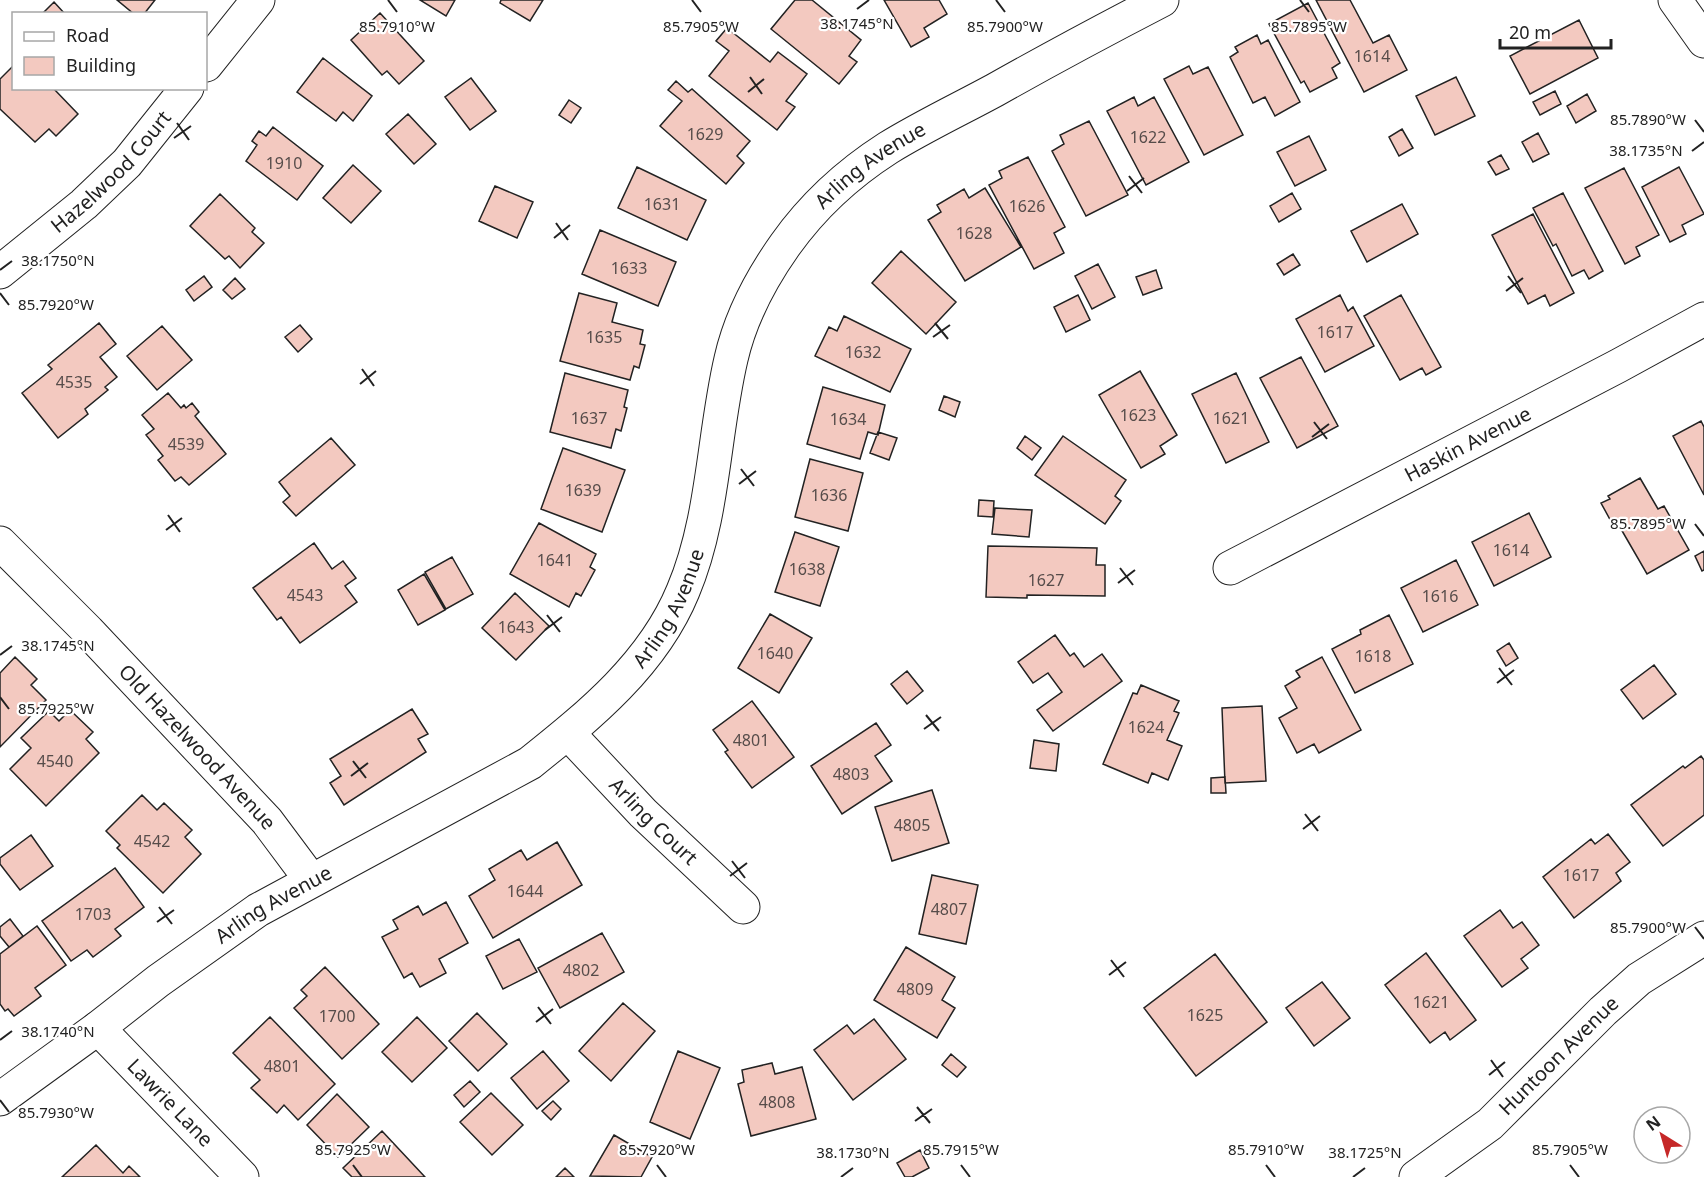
<svg xmlns="http://www.w3.org/2000/svg" width="1704" height="1177" viewBox="0 0 1704 1177" font-family="'Noto Sans',sans-serif">
	<style>
		.building { fill: #f3c9c0; stroke: #222; stroke-width: 1.5 }
		.lines { fill: none; stroke-linecap: round; stroke-linejoin: round }
		.minor-casing { stroke: #222; stroke-width: 35 }
		.minor { stroke: #fff; stroke-width: 33 }
		.ticks { fill: none; stroke: #222; stroke-width: 2 }
		.labels { text-anchor: middle; stroke-width: 4.5; stroke-linejoin: round; paint-order: stroke }
		.number-label { font-size: 16px; fill: #564c4a }
		.street-label { font-size: 20px; fill: #222; stroke: #fff }
		.ticks-label { font-size: 15px; text-anchor: middle; fill: #222; stroke: #fff; stroke-width: 4.5; stroke-linejoin: round; paint-order: stroke }
	</style>
	<rect width="100%" height="100%" fill="#fff"/>
	<path class="building" d="M117,0H155L144,14H134Z
		M420,0H455L446,16Z
		M501,0H543L530,21L500,3Z
		M795,0H812L861,40L849,56L857,62L839,84L771,29Z
		M884,0H939L947,14L924,28L929,37L911,47Z
		M1316,0H1350L1373,43L1389,35L1407,70L1364,92Z
		M54,2L65,14H42Z
		M1308,3L1340,63L1332,68L1337,78L1310,92L1304,81L1301,83L1269,24Z
		M380,13L424,61L399,84L387,71L382,75L351,40Z
		M1579,20L1598,58L1530,94L1510,56Z
		M727,28L770,62L778,52L807,74L786,101L795,107L777,130L709,76L729,51L716,41Z
		M1257,35L1261,44L1268,40L1300,102L1275,116L1265,97L1253,103L1230,57L1238,52L1235,47Z
		M323,58L372,96L353,121L343,112L336,121L297,92Z
		M14,65V88H53L78,114L56,136L49,129L35,142L0,109V79Z
		M1189,66L1193,74L1208,67L1243,135L1204,155L1164,79Z
		M1456,77L1475,116L1435,135L1416,96Z
		M471,78L496,111L470,130L445,97Z
		M676,81L688,92L692,89L750,141L737,156L744,163L726,184L660,126L682,101L668,90Z
		M1555,91L1561,104L1540,115L1533,102Z
		M1587,94L1596,111L1576,123L1567,106Z
		M1134,97L1138,106L1154,97L1189,162L1146,185L1107,111Z
		M569,100L581,108L571,123L559,115Z
		M408,114L436,144L414,164L386,134Z
		M1089,121L1128,195L1086,216L1052,151L1064,144L1060,135Z
		M273,127L323,166L297,200L246,161L257,145L252,141L259,131L266,136Z
		M1402,129L1413,148L1399,156L1389,137Z
		M1538,133L1549,154L1533,162L1522,142Z
		M1309,136L1326,170L1295,186L1277,152Z
		M1501,155L1509,169L1496,175L1488,162Z
		M1028,157L1065,227L1054,233L1064,253L1034,269L989,185L1002,178L999,171Z
		M353,165L381,191L351,223L323,198Z
		M637,167L706,200L687,240L618,208Z
		M1679,167L1704,214L1682,225L1686,234L1670,242L1642,187Z
		M1624,168L1659,235L1636,247L1640,256L1625,264L1585,188Z
		M495,186L533,202L517,238L479,221Z
		M985,188L1021,247L965,281L928,220L941,212L937,205L964,189L969,198Z
		M1292,193L1301,209L1279,222L1270,206Z
		M1563,193L1603,271L1589,279L1584,270L1572,276L1556,244L1553,246L1533,208Z
		M220,194L255,228L252,232L264,243L240,268L229,256L225,259L190,226Z
		M1402,204L1418,234L1367,262L1351,231Z
		M1533,214L1574,293L1550,306L1545,295L1528,304L1492,235Z
		M600,230L676,262L658,306L582,274Z
		M901,251L956,302L926,334L872,283Z
		M1293,254L1300,265L1284,275L1277,264Z
		M1098,264L1115,297L1092,309L1075,276Z
		M1156,270L1162,288L1143,295L1136,277Z
		M204,276L212,287L194,301L186,290Z
		M235,278L245,289L232,299L223,290Z
		M579,293L617,303L612,322L643,330L640,344L645,345L639,368L634,366L630,380L560,361Z
		M1078,295L1090,320L1066,332L1054,307Z
		M1340,295L1348,311L1353,307L1374,346L1325,372L1296,319Z
		M1401,295L1441,367L1426,375L1422,368L1400,380L1364,316Z
		M844,316L911,349L890,392L815,356L829,327L837,331Z
		M99,323L116,344L100,357L117,377L105,387L108,390L85,409L88,414L58,438L22,393L52,369L48,365Z
		M300,325L312,339L298,352L285,337Z
		M162,326L192,360L157,390L127,356Z
		M1301,357L1338,426L1297,448L1260,378Z
		M1140,371L1177,435L1160,446L1165,454L1141,468L1099,395Z
		M565,373L628,390L624,407L627,408L621,431L616,429L611,448L550,432Z
		M1236,373L1269,442L1226,463L1192,394Z
		M823,387L885,405L878,435L868,432L860,459L807,444Z
		M168,393L181,408L184,405L186,408L192,403L199,412L195,416L226,454L189,485L181,477L175,481L158,460L163,456L146,435L154,429L142,415Z
		M944,396L960,402L955,417L939,410Z
		M1701,421L1704,427V495L1673,436Z
		M878,432L897,438L889,460L870,453Z
		M1025,436L1041,448L1032,460L1017,448Z
		M1063,436L1126,480L1115,496L1121,501L1105,524L1035,475Z
		M331,438L355,465L296,516L283,502L290,496L279,482Z
		M563,448L625,470L602,532L541,509Z
		M810,459L863,473L848,531L795,517Z
		M1640,478L1658,509L1664,506L1689,550L1647,574L1621,529L1626,527L1622,520L1613,525L1601,503L1610,499L1608,496Z
		M979,500L994,501L993,517L978,516Z
		M995,508L1032,510L1029,537L992,534Z
		M1529,513L1551,557L1494,586L1472,542Z
		M539,523L596,554L590,567L595,570L581,596L576,593L569,607L510,574Z
		M795,532L839,547L820,606L775,592Z
		M314,543L332,569L343,561L356,578L345,586L357,602L300,643L281,617L277,620L253,588Z
		M988,546L1097,548L1096,565H1105V596L1027,595V598L986,597Z
		M1704,551V570L1702,571L1695,556Z
		M452,557L473,594L446,609L425,572Z
		M1456,560L1478,605L1423,632L1401,588Z
		M424,574L445,610L418,625L398,590Z
		M515,593L549,626L516,660L482,628Z
		M770,614L812,638L779,693L738,668Z
		M1389,615L1413,664L1355,693L1332,649L1361,634L1360,630Z
		M1055,635L1070,656L1074,653L1084,667L1102,654L1122,681L1053,731L1037,710L1062,692L1048,673L1033,683L1018,662Z
		M1509,643L1518,658L1506,666L1497,651Z
		M15,657L37,679L31,685L46,700L0,747V673Z
		M1322,657L1361,730L1319,753L1314,744L1297,753L1279,718L1297,708L1285,686L1300,677L1296,671Z
		M1654,665L1676,694L1643,719L1621,690Z
		M907,671L923,691L907,704L891,684Z
		M1141,685L1179,701L1174,711L1179,713L1167,740L1182,746L1168,780L1152,773L1148,783L1103,764L1133,693L1137,694Z
		M752,701L794,757L752,788L725,752L728,750L713,730Z
		M1262,706L1266,781L1225,783L1222,708Z
		M412,709L428,734L418,739L426,752L344,805L330,783L341,776L330,759Z
		M70,710L93,732L86,739L99,753L46,806L10,769L31,748L21,738L49,711L59,721Z
		M876,723L891,745L875,756L892,781L842,814L811,766Z
		M1034,740L1059,744L1056,771L1030,768Z
		M1701,756L1704,760V815L1663,846L1631,805L1683,766L1685,768Z
		M1225,777L1226,793H1211V778Z
		M932,790L949,843L892,861L875,807Z
		M142,795L157,810L164,803L192,830L185,837L201,854L163,893L117,848L120,845L106,831Z
		M1608,834L1630,862L1616,873L1621,881L1574,918L1543,877L1591,839L1595,844Z
		M31,835L53,866L20,890L0,864V858Z
		M557,842L582,885L493,938L469,896L495,880L489,869L521,850L527,860Z
		M115,868L144,907L115,929L121,936L93,957L87,950L71,961L42,921Z
		M932,875L978,885L966,944L919,934Z
		M446,902L468,943L439,959L446,973L420,987L412,973L404,978L382,937L398,929L393,920L418,906L423,915Z
		M1500,910L1513,928L1522,922L1539,945L1521,959L1528,968L1502,987L1464,936Z
		M10,919L23,936L9,947L0,936V927Z
		M37,926L66,965L35,988L41,996L14,1016L8,1009L5,1011L0,1004V954Z
		M602,933L624,972L560,1008L538,968Z
		M519,939L537,972L503,989L486,956Z
		M906,947L955,977L942,1000L955,1008L937,1038L874,1000Z
		M1426,953L1476,1020L1450,1040L1445,1032L1430,1043L1385,985Z
		M1215,954L1267,1022L1196,1076L1144,1008Z
		M325,967L379,1024L342,1059L294,1008L307,996L301,990Z
		M1322,982L1350,1018L1314,1046L1286,1008Z
		M623,1003L655,1031L611,1081L579,1051Z
		M477,1013L507,1044L478,1071L449,1041Z
		M270,1017L335,1084L298,1120L284,1105L277,1113L251,1088L260,1080L233,1053Z
		M417,1017L447,1048L412,1082L382,1052Z
		M874,1019L906,1059L853,1100L814,1050L847,1025L854,1034Z
		M543,1051L569,1081L537,1109L511,1078Z
		M678,1051L720,1068L690,1139L650,1122Z
		M951,1054L966,1067L957,1077L942,1065Z
		M772,1063L775,1074L802,1067L816,1119L751,1136L738,1084L744,1082L742,1070Z
		M470,1081L480,1092L464,1107L454,1095Z
		M491,1093L523,1125L492,1155L460,1122Z
		M337,1094L369,1127L338,1157L307,1125Z
		M553,1101L561,1109L551,1120L542,1111Z
		M382,1131L425,1177H352L343,1168Z
		M614,1135L652,1157L641,1177L590,1176Z
		M96,1145L123,1173L129,1166L140,1177H62Z
		M920,1150L929,1168L912,1177H905L897,1163Z
		M565,1168L574,1177H556Z"/>
	<g class="lines">
		<g class="minor-casing">
			<g id="minor">
				<path d="M1675,0L1704,41"/>
				<path d="M206,65L258,0"/>
				<path id="s1" d="M0,272L84,204L127,163L187,88"/>
				<path id="s2" d="M0,543L88,631L267,821L311,880"/>
				<path id="s3" d="M1230,568L1618,366L1704,319"/>
				<path id="s4" d="M568,733L643,813L743,907"/>
				<path id="s5" d="M98,1028L242,1177"/>
				<path id="s6" d="M0,1099L98,1028L158,981L258,910L530,763C590,715 653,664 683,591C714,518 713,436 731,359C740,319 761,279 785,245C812,207 849,173 888,148C922,127 960,109 995,90C1050,59 1106,29 1162,0"/>
				<path id="s7" d="M1416,1177L1490,1124L1603,1011L1639,979L1704,938"/>
			</g>
		</g>
		<use href="#minor" class="minor"/>
	</g>
	<path class="ticks" d="M388,0L397,12M692,0L701,12M996,0L1005,12M1300,0L1309,12M857,9L869,0M750,77L762,94M748,92L764,79M1695,120L1704,132M177,123L189,140M174,138L191,126M1692,151L1704,142M1129,176L1142,193M1127,191L1144,178M556,223L568,240M554,238L570,225M0,270L12,261M1508,276L1521,293M1506,291L1523,278M0,293L9,305M935,323L948,339M933,337L950,325M362,369L374,386M360,384L376,371M1314,422L1327,439M1312,437L1329,424M741,469L754,486M739,484L756,471M168,515L180,532M1695,524L1704,536M166,530L182,518M1120,568L1133,585M1118,583L1135,570M547,615L560,632M545,630L562,617M0,655L12,646M1499,668L1512,685M1497,683L1514,670M0,697L9,709M926,715L939,731M924,729L941,717M353,761L366,778M351,776L368,763M1305,814L1318,831M1303,829L1320,816M732,861L745,878M730,876L747,863M159,907L172,924M157,922L174,910M1695,927L1704,939M1111,960L1124,977M1109,975L1126,962M538,1007L551,1024M536,1022L553,1009M0,1040L12,1031M1491,1060L1503,1077M1489,1075L1505,1062M0,1100L9,1112M917,1107L930,1123M915,1121L932,1109M353,1165L362,1177M657,1165L666,1177M961,1165L970,1177M1266,1165L1275,1177M1570,1165L1579,1177M841,1177L853,1168M1353,1177L1365,1168"/>
	<g class="labels">
		<g class="number-label">
			<text x="1372" y="62">1614</text>
			<text x="705" y="140">1629</text>
			<text x="1148" y="143">1622</text>
			<text x="284" y="169">1910</text>
			<text x="662" y="210">1631</text>
			<text x="1027" y="212">1626</text>
			<text x="974" y="239">1628</text>
			<text x="629" y="274">1633</text>
			<text x="1335" y="338">1617</text>
			<text x="604" y="343">1635</text>
			<text x="863" y="358">1632</text>
			<text x="74" y="388">4535</text>
			<text x="1138" y="421">1623</text>
			<text x="589" y="424">1637</text>
			<text x="1231" y="424">1621</text>
			<text x="848" y="425">1634</text>
			<text x="186" y="450">4539</text>
			<text x="583" y="496">1639</text>
			<text x="829" y="501">1636</text>
			<text x="1511" y="556">1614</text>
			<text x="555" y="566">1641</text>
			<text x="807" y="575">1638</text>
			<text x="1046" y="586">1627</text>
			<text x="305" y="601">4543</text>
			<text x="1440" y="602">1616</text>
			<text x="516" y="633">1643</text>
			<text x="775" y="659">1640</text>
			<text x="1373" y="662">1618</text>
			<text x="1146" y="733">1624</text>
			<text x="751" y="746">4801</text>
			<text x="55" y="767">4540</text>
			<text x="851" y="780">4803</text>
			<text x="912" y="831">4805</text>
			<text x="152" y="847">4542</text>
			<text x="1581" y="881">1617</text>
			<text x="525" y="897">1644</text>
			<text x="949" y="915">4807</text>
			<text x="93" y="920">1703</text>
			<text x="581" y="976">4802</text>
			<text x="915" y="995">4809</text>
			<text x="1431" y="1008">1621</text>
			<text x="1205" y="1021">1625</text>
			<text x="337" y="1022">1700</text>
			<text x="282" y="1072">4801</text>
			<text x="777" y="1108">4808</text>
		</g>
		<g class="street-label">
			<text dy="7" stroke="none"><textPath href="#s6" startOffset="1344">Arling Avenue</textPath></text>
			<text dy="7" stroke="none"><textPath href="#s1" startOffset="150">Hazelwood Court</textPath></text>
			<text dy="7" stroke="none"><textPath href="#s3" startOffset="268">Haskin Avenue</textPath></text>
			<text dy="7" stroke="none"><textPath href="#s6" startOffset="840">Arling Avenue</textPath></text>
			<text dy="7" stroke="none"><textPath href="#s2" startOffset="284">Old Hazelwood Avenue</textPath></text>
			<text dy="7" stroke="none"><textPath href="#s4" startOffset="123">Arling Court</textPath></text>
			<text dy="7" stroke="none"><textPath href="#s6" startOffset="336">Arling Avenue</textPath></text>
			<text dy="7" stroke="none"><textPath href="#s7" startOffset="188">Huntoon Avenue</textPath></text>
			<text dy="7" stroke="none"><textPath href="#s5" startOffset="104">Lawrie Lane</textPath></text>
		</g>
	</g>
	<g class="ticks-label">
		<text x="857" y="29">38.1745°N</text>
		<text x="397" y="32">85.7910°W</text>
		<text x="701" y="32">85.7905°W</text>
		<text x="1005" y="32">85.7900°W</text>
		<text x="1309" y="32">85.7895°W</text>
		<text x="1648" y="125">85.7890°W</text>
		<text x="1646" y="156">38.1735°N</text>
		<text x="58" y="266">38.1750°N</text>
		<text x="56" y="310">85.7920°W</text>
		<text x="1648" y="529">85.7895°W</text>
		<text x="58" y="651">38.1745°N</text>
		<text x="56" y="714">85.7925°W</text>
		<text x="1648" y="933">85.7900°W</text>
		<text x="58" y="1037">38.1740°N</text>
		<text x="56" y="1118">85.7930°W</text>
		<text x="353" y="1155">85.7925°W</text>
		<text x="657" y="1155">85.7920°W</text>
		<text x="961" y="1155">85.7915°W</text>
		<text x="1266" y="1155">85.7910°W</text>
		<text x="1570" y="1155">85.7905°W</text>
		<text x="853" y="1158">38.1730°N</text>
		<text x="1365" y="1158">38.1725°N</text>
	</g>
	<rect x="12" y="12" width="195" height="78" fill="#ffffff" stroke="#a7a7a7" stroke-width="1.5"/>
	<rect x="24" y="32" width="30" height="9" fill="#ffffff" stroke="#a7a7a7" stroke-width="1.5"/>
	<text x="66" y="42" font-size="18" fill="#222222">Road</text>
	<rect x="24" y="57" width="30" height="18" fill="#f3c9c0" stroke="#a7a7a7" stroke-width="1.5"/>
	<text x="66" y="72" font-size="18" fill="#222222">Building</text>
	<g transform="translate(1662 1135) rotate(323)"><circle r="28" fill="#ffffff" stroke="#a7a7a7" stroke-width="1.5"/>
	<path d="M0-4.5L10 22L0 15L-10 22Z" fill="#c62828"/>
	<text y="-9" font-size="16" font-weight="bold" text-anchor="middle" fill="#222222">N</text>
	</g>
	<path d="M1500 39v9h111v-9" fill="none" stroke="#222222" stroke-width="3"/>
	<text x="1509" y="39" font-size="18" fill="#222222" stroke="#ffffff" stroke-width="4.5" paint-order="stroke">20 m</text>
</svg>
